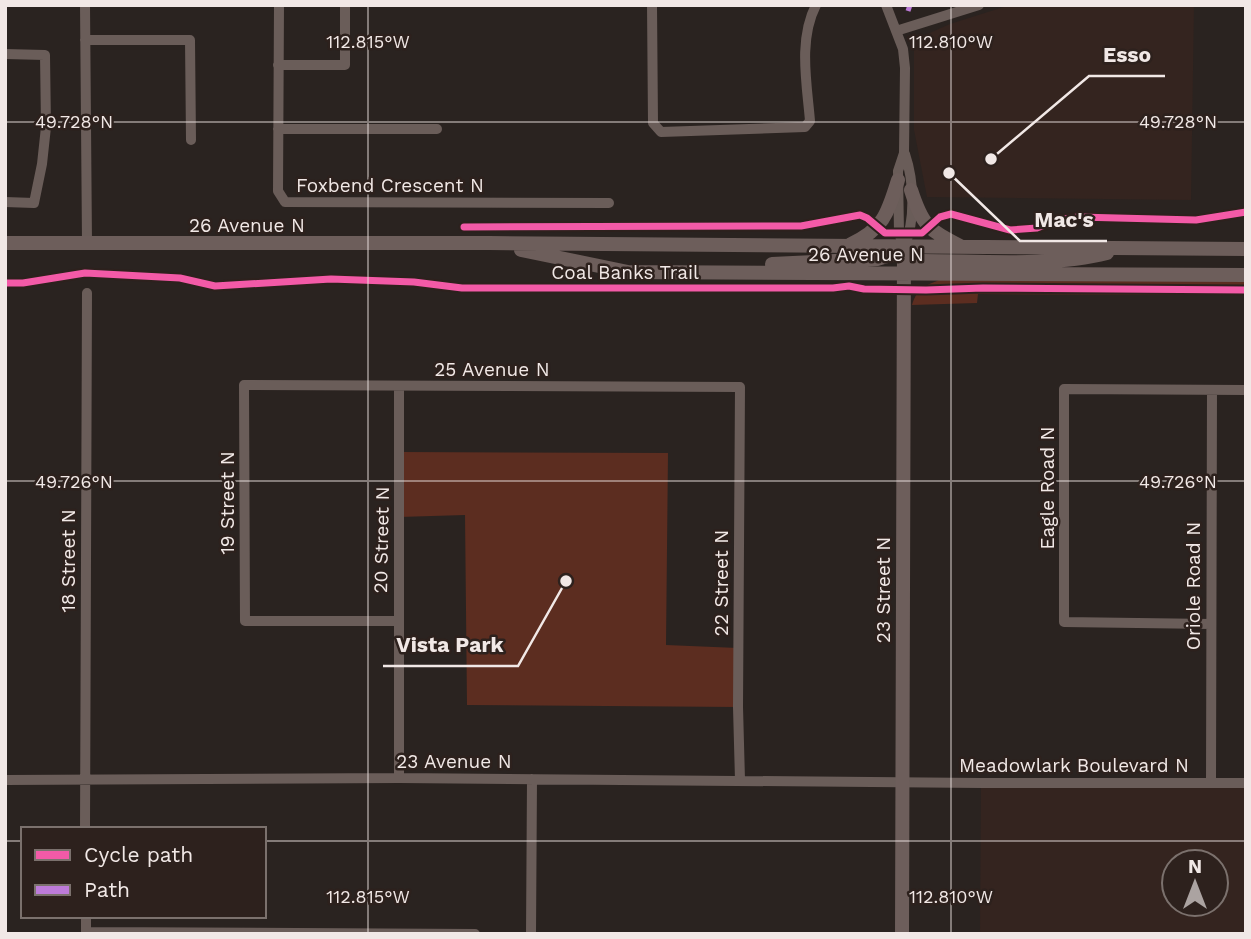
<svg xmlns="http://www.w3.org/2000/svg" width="1251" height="939" viewBox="0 0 1251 939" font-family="'Work Sans',sans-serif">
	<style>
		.built { fill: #34241f; fill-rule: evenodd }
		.green { fill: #5c2d20 }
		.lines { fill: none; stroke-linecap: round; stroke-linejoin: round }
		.street { stroke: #6a5d59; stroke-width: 10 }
		.secondary { stroke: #6d5e5b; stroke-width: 14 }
		.quiet { stroke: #bd7bd9; stroke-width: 5; stroke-dasharray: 10 5; stroke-linecap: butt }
		.cycleway-casing { stroke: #2d211d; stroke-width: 11 }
		.cycleway { stroke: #f35aa7; stroke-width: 7 }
		.ticks { fill: none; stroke: #f1e8e6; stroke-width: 2; stroke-opacity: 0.45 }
		.labels { text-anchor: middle; stroke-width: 5; stroke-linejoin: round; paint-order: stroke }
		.street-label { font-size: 19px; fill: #f1e8e6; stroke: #2d211d }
		.ticks-label { font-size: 18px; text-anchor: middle; fill: #f1e8e6; stroke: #2d211d; stroke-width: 5; stroke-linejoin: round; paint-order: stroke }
		.leader { fill: none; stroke: #f1e8e6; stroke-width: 2.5 }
		.callout-dot { fill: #f1e8e6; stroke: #2d211d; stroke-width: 2.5 }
		.callout-label { font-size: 21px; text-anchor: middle; font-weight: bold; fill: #f1e8e6; stroke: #2d211d; stroke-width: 5; stroke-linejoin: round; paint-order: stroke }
	</style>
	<rect width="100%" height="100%" fill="#2a2320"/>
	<path class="built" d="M1010,5H1194L1191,200L927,197L914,130V45L916,39L950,24Z
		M981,783H1246V934H980ZM1174,862H1216V904H1174Z"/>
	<path class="green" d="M1246,277V295L978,294L977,303L912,305C917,288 926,285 942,279Z
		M399,452L668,453L666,645L738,648V707L467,705L465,515L399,517Z"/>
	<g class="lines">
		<path class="street" d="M85,5L87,243
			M279,5L278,191L285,202L609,203
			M652,5L653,123L661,132L805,127L810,121C807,84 798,40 816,5
			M886,5L903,49L905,68L904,153L898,171L899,233L904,247
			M896,31L979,5
			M85,40H190L191,140
			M5,54L45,55L46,127L42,164L34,203L5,202
			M278,65H345V5
			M278,129H437
			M904,247C916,220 914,181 905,154
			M398,621H245L244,385L740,387L738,707L740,780
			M1211,624L1064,622V389L1246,390
			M399,778V386
			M5,780L399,778L981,783H1246
			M1211,782L1212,390
			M85,829L87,293
			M86,916V934
			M86,932L475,934
			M531,934L532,779"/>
		<path class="secondary" d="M911,190C923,227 928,229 962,247
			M5,243H489L1246,249
			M851,244C884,229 888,212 898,180
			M521,250L628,272L1246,275
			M772,264L877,259L894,254L903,248
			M903,273L910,265L922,261C979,261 1053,267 1107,253
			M902,934L904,247"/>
		<path class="quiet" d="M908,11L910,5"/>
		<g class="cycleway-casing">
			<path id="cycleway" d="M464,227L801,226L860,215L867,218L885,233H922L940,217L951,214L1010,230L1037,228L1058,220L1078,217L1196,220L1246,212
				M5,283H23L85,273L180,278L215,286L331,279L414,282L462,288H833L849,286L864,289L926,290L983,288L1246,290"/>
		</g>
		<use href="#cycleway" class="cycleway"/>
	</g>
	<path class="ticks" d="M368,5V934M951,5V934M5,122H1246M5,481H1246M5,841H23M264,841H1246"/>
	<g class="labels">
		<g class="street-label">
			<text x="390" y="192">Foxbend Crescent N</text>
			<text x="247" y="232">26 Avenue N</text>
			<text x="866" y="261">26 Avenue N</text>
			<text x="625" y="279">Coal Banks Trail</text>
			<text x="492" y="376">25 Avenue N</text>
			<text transform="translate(1047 488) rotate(-90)" y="7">Eagle Road N</text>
			<text transform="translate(227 503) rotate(-90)" y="7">19 Street N</text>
			<text transform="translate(381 540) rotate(-89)" y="7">20 Street N</text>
			<text transform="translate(68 561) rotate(-90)" y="7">18 Street N</text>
			<text transform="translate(721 583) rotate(-90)" y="7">22 Street N</text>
			<text transform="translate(1193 586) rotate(-90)" y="7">Oriole Road N</text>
			<text transform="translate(883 590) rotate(-90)" y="7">23 Street N</text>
			<text x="454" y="768">23 Avenue N</text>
			<text x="1074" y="772">Meadowlark Boulevard N</text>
		</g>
	</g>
	<g class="ticks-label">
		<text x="368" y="48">112.815°W</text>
		<text x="951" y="48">112.810°W</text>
		<text x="74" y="128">49.728°N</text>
		<text x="1178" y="128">49.728°N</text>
		<text x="74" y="488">49.726°N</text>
		<text x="1178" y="488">49.726°N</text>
		<text x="368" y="903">112.815°W</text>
		<text x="951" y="903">112.810°W</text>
	</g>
	<path class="leader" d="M991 159L1089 76H1165M949 173L1020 241H1107M566 581L518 666H383"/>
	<g class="callout-dot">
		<circle cx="991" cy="159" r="7"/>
		<circle cx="949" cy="173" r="7"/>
		<circle cx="566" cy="581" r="7"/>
	</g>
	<g class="callout-label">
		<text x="1127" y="62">Esso</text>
		<text x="1064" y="227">Mac's</text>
		<text x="450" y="652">Vista Park</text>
	</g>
	<rect width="1251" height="939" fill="none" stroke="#f1e8e6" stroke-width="14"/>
	<rect x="21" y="827" width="245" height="91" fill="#2d211d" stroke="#7b716d" stroke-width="2"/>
	<rect x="35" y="850" width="35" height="10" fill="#f35aa7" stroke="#7b716d" stroke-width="2"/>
	<text x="84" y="862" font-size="21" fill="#f1e8e6">Cycle path</text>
	<rect x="35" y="885" width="35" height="10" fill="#bd7bd9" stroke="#7b716d" stroke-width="2"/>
	<text x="84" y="897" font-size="21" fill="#f1e8e6">Path</text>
	<g transform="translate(1195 883)"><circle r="33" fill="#2d211d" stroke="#7b716d" stroke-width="2"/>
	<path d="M0-5L12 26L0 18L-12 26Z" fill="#aba3a1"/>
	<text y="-10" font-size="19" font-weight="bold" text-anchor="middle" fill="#f1e8e6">N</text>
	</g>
</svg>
